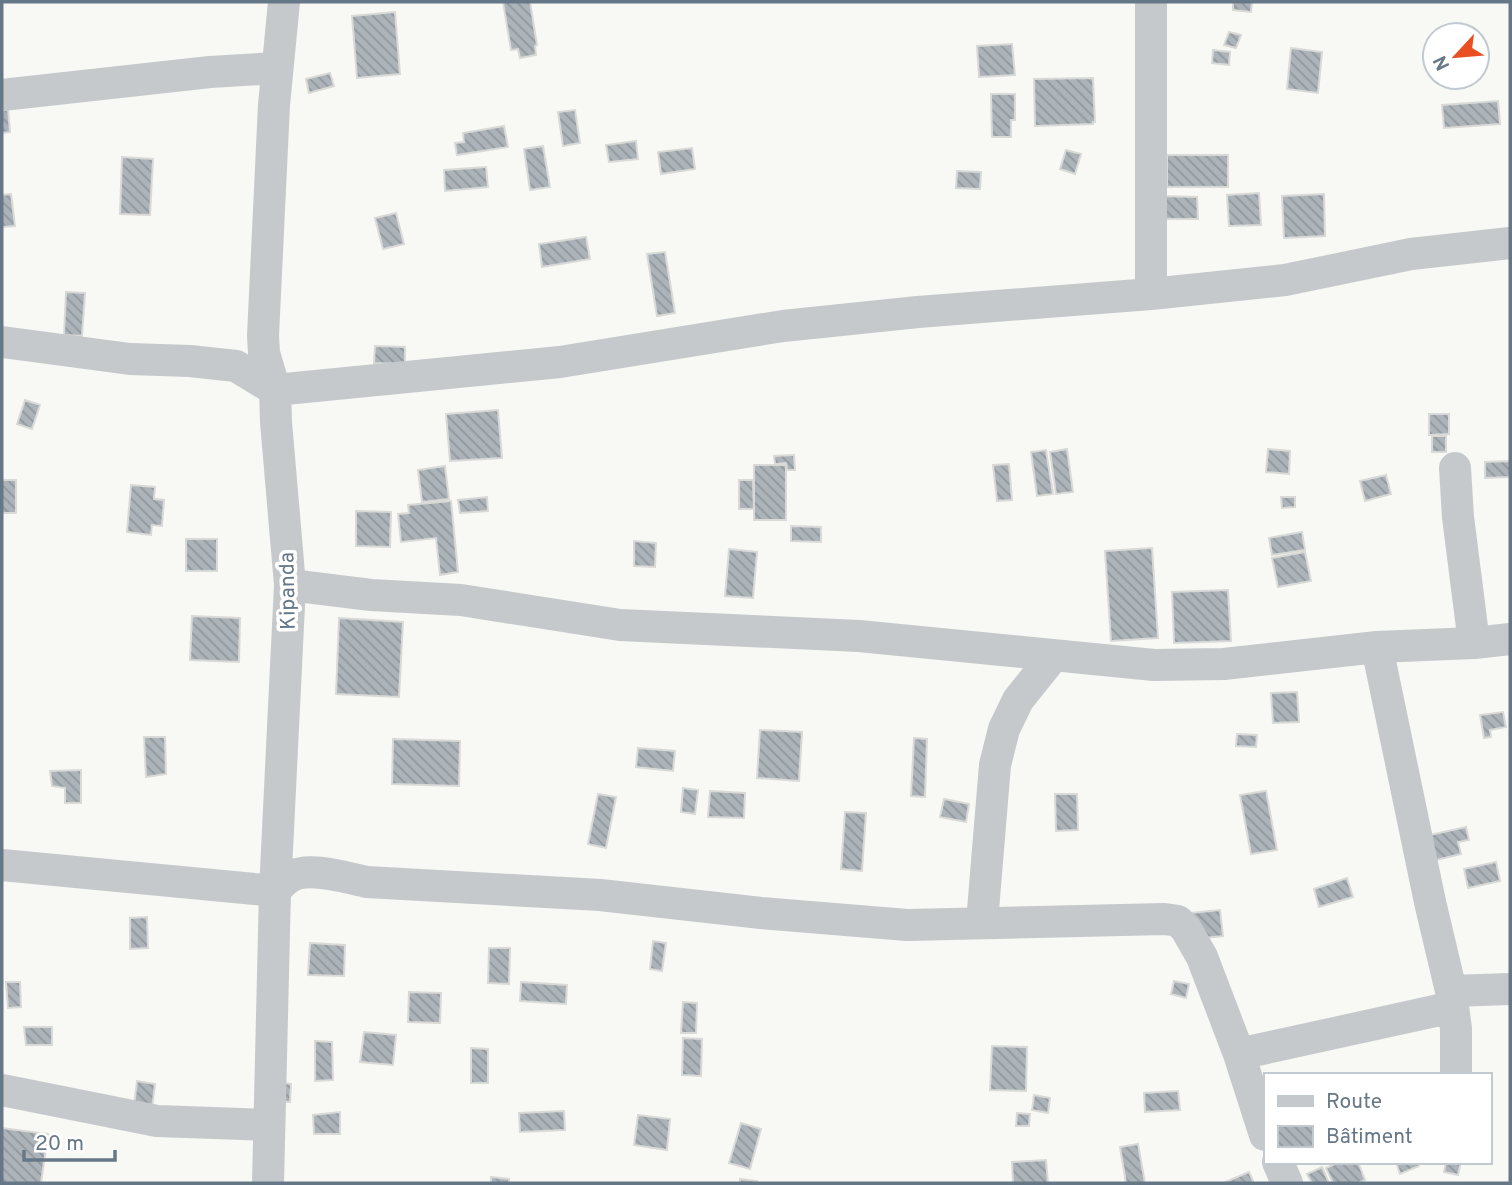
<svg xmlns="http://www.w3.org/2000/svg" width="1512" height="1185" viewBox="0 0 1512 1185" font-family="Overpass,sans-serif">
	<style>
		.building { fill: url(#building-back-hatch); stroke: #d9d9d7; stroke-width: 2 }
		.lines { fill: none; stroke-linecap: round; stroke-linejoin: round }
		.street { stroke: #c5c9cc; stroke-width: 32 }
		.labels { text-anchor: middle; stroke-width: 7; stroke-linejoin: round; paint-order: stroke }
		.street-label { font-size: 21px; fill: #667887; stroke: #fff }
	</style>
	<defs>
		<pattern id="building-back-hatch" width="6" height="6" patternUnits="userSpaceOnUse" patternTransform="scale(1.75)"><rect width="6" height="6" fill="#acb4ba"/><path d="M-1 5l2 2M0 0l6 6M5-1l2 2" fill="none" stroke="#90979d"/></pattern>
	</defs>
	<rect width="100%" height="100%" fill="#f8f8f4"/>
	<path class="building" d="M503,2H530L537,45L535,46L536,55L520,58L518,49L511,50Z
		M1233,2H1252L1251,12L1233,10Z
		M395,12L400,74L357,78L352,16Z
		M1229,32L1241,35L1236,48L1224,45Z
		M1012,44L1015,75L979,77L977,46Z
		M1291,48L1322,52L1318,93L1287,89Z
		M1213,50L1230,52L1229,65L1212,63Z
		M330,73L334,86L309,93L306,79Z
		M1093,78L1095,122H1093V124L1035,126L1034,79Z
		M991,94H1015V120H1011V137H992Z
		M1498,101L1500,124L1444,128L1442,105Z
		M2,110H8L10,132L2,133Z
		M575,110L580,143L563,146L558,112Z
		M504,126L508,147L457,155L455,143L464,142L463,133Z
		M636,141L638,159L609,162L606,145Z
		M543,146L550,187L530,190L524,149Z
		M692,148L695,169L661,174L658,152Z
		M1066,150L1081,154L1075,174L1060,169Z
		M1167,155H1228V187H1167Z
		M122,157L153,159L150,215L120,214Z
		M486,167L488,187L445,191L444,170Z
		M957,171L981,172L980,189L956,188Z
		M1259,193L1261,225L1229,226L1227,195Z
		M11,194L15,226L2,227V195Z
		M1324,194L1325,236L1284,238L1282,196Z
		M1160,196L1197,197L1198,219H1160Z
		M396,213L404,244L383,249L375,218Z
		M586,237L590,259L542,267L539,244Z
		M665,252L675,313L657,316L647,254Z
		M66,292L85,293L82,336L64,335Z
		M375,346L405,347V364L374,363Z
		M25,400L40,405L32,429L17,424Z
		M498,410L502,458L450,461L446,414Z
		M1429,414H1449V434L1429,435Z
		M1432,436H1446V452H1432Z
		M1067,449L1073,492L1056,494L1050,452Z
		M1268,449L1290,451L1289,474L1266,472Z
		M1046,450L1053,494L1037,496L1031,452Z
		M794,455L795,470H787L786,463L775,464L774,456Z
		M1510,461V477L1485,478V462Z
		M1009,464L1012,500L997,501L993,465Z
		M754,465H786V520H754Z
		M445,466L449,499L422,502L418,470Z
		M1386,475L1391,494L1365,501L1360,481Z
		M2,480H16V513H2Z
		M739,480H753L754,509H739Z
		M131,485L155,487L154,499L164,500L162,526L152,525L151,535L127,532Z
		M487,497L488,511L460,513L458,500Z
		M1281,497H1295V507L1282,508Z
		M451,501L458,572L440,575L436,538L401,542L398,514L409,513L408,505Z
		M356,511L391,512L390,547L356,546Z
		M791,526L821,527V542L791,541Z
		M1302,532L1305,550L1272,555L1269,538Z
		M186,539H217V571H186Z
		M634,541L656,543L655,567L634,566Z
		M1152,548L1158,638L1111,641L1105,551Z
		M729,549L757,552L753,598L725,596Z
		M1305,552L1311,581L1278,587L1272,558Z
		M1228,590L1231,641L1174,643L1172,592Z
		M192,616L240,618L239,662L190,660Z
		M339,618L403,622L399,697L336,694Z
		M1297,692L1299,722L1273,723L1271,693Z
		M1503,712L1506,727L1490,730L1491,737L1484,738L1480,715Z
		M760,730L802,732L799,781L757,778Z
		M1237,734L1257,735L1256,747L1236,746Z
		M144,737H165L166,774L146,777Z
		M914,738L927,739L925,797L911,796Z
		M393,739L460,741L459,786L392,784Z
		M638,748L675,751L673,771L636,767Z
		M81,770V803H65V788L52,786L50,771Z
		M683,788L698,790L695,814L681,812Z
		M710,791L745,793L744,818L708,817Z
		M1266,791L1277,850L1251,854L1240,795Z
		M598,794L616,797L606,848L588,844Z
		M1055,794H1077L1078,830L1056,831Z
		M944,799L969,804L966,822L940,817Z
		M845,812L866,813L862,871L841,869Z
		M1466,827L1469,840L1458,842L1461,854L1428,862L1421,837Z
		M1496,862L1500,881L1468,888L1464,869Z
		M1347,878L1353,897L1319,907L1314,889Z
		M1220,910L1223,936L1195,939L1191,913Z
		M147,917L148,948L130,949V918Z
		M653,941L666,943L662,971L650,969Z
		M310,943L345,945L344,976L308,975Z
		M489,948H510L509,984L488,983Z
		M1174,981L1189,984L1186,998L1171,994Z
		M6,982H20L21,1007L8,1008Z
		M521,982L567,985L566,1004L520,1001Z
		M409,992L441,993L440,1023L408,1022Z
		M683,1002L697,1003L696,1033H681Z
		M24,1027H52V1045H26Z
		M364,1032L396,1035L393,1065L360,1062Z
		M683,1038L702,1039L701,1076L682,1075Z
		M315,1041L332,1042L333,1080L315,1081Z
		M992,1046L1027,1047L1026,1091L990,1090Z
		M471,1048L488,1049V1083H471Z
		M137,1081L155,1084L152,1109L134,1106Z
		M279,1082L291,1084L290,1102H279Z
		M1178,1091L1180,1110L1145,1112L1144,1093Z
		M1034,1095L1050,1098L1048,1113L1032,1110Z
		M564,1111L565,1130L520,1132L519,1113Z
		M340,1112V1134H314L313,1115Z
		M1017,1113L1030,1114L1029,1126H1016Z
		M638,1115L670,1119L667,1150L634,1145Z
		M741,1123L761,1129L750,1169L729,1163Z
		M2,1128L48,1134L41,1183H2Z
		M1138,1144L1145,1183H1126L1120,1147Z
		M1046,1160L1048,1183H1013L1012,1162Z
		M1339,1162H1358L1365,1180L1358,1183H1333L1326,1168Z
		M1396,1162H1417L1419,1166L1400,1174Z
		M1446,1162H1461L1458,1175L1444,1172Z
		M1322,1167L1329,1183H1312L1307,1174Z
		M1249,1172L1254,1183H1223Z
		M491,1177L509,1179V1183H491Z
		M740,1179L757,1181L756,1183H740Z"/>
	<g class="lines">
		<path class="street" d="M2,95L210,72L277,68
			M1151,294V2
			M2,342L130,359L190,361L236,366L275,390L560,362L783,326L918,312L1151,294L1285,280L1411,254L1510,243
			M1455,468L1458,517L1474,643
			M290,585L371,595L461,600L620,625L859,636L1154,665L1224,664L1377,647L1474,643L1510,639
			M1377,647L1430,902L1451,991L1456,1029V1075
			M2,865L275,891C280,885 285,879 292,876C310,866 348,878 367,882L600,895L761,913L907,925L1165,919L1178,921L1186,929L1202,957L1239,1054L1265,1135
			M982,922L995,765L1004,729L1018,700L1054,655
			M1451,991L1510,989
			M1239,1054L1453,1007
			M2,1090L157,1121L269,1125
			M1278,1162L1287,1183
			M268,1183L275,891L290,585L276,422L275,390L264,353L263,336L274,105L284,2"/>
	</g>
	<g class="labels">
		<g class="street-label">
			<text transform="translate(287 591) rotate(-91)" y="7">Kipanda</text>
		</g>
	</g>
	<rect width="1512" height="1185" fill="none" stroke="#667887" stroke-width="7"/>
	<rect x="1264" y="1073" width="228" height="91" fill="#ffffff" stroke="#c2c9cf" stroke-width="2"/>
	<rect x="1278" y="1096" width="35" height="10" fill="#c5c9cc" stroke="#c2c9cf" stroke-width="2"/>
	<text x="1326" y="1108" font-size="21" fill="#667887">Route</text>
	<rect x="1278" y="1126" width="35" height="21" fill="url(#building-back-hatch)" stroke="#c2c9cf" stroke-width="2"/>
	<text x="1326" y="1143" font-size="21" fill="#667887">Bâtiment</text>
	<g transform="translate(1456 56) rotate(244)"><circle r="33" fill="#ffffff" stroke="#c2c9cf" stroke-width="2"/>
	<path d="M0-5L12 26L0 18L-12 26Z" fill="#e94f23"/>
	<text y="-10" font-size="19" font-weight="bold" text-anchor="middle" fill="#667887">N</text>
	</g>
	<path d="M24 1150v10h91v-10" fill="none" stroke="#667887" stroke-width="3.5"/>
	<text x="35" y="1150" font-size="21" fill="#667887" stroke="#ffffff" stroke-width="5" paint-order="stroke">20 m</text>
</svg>
